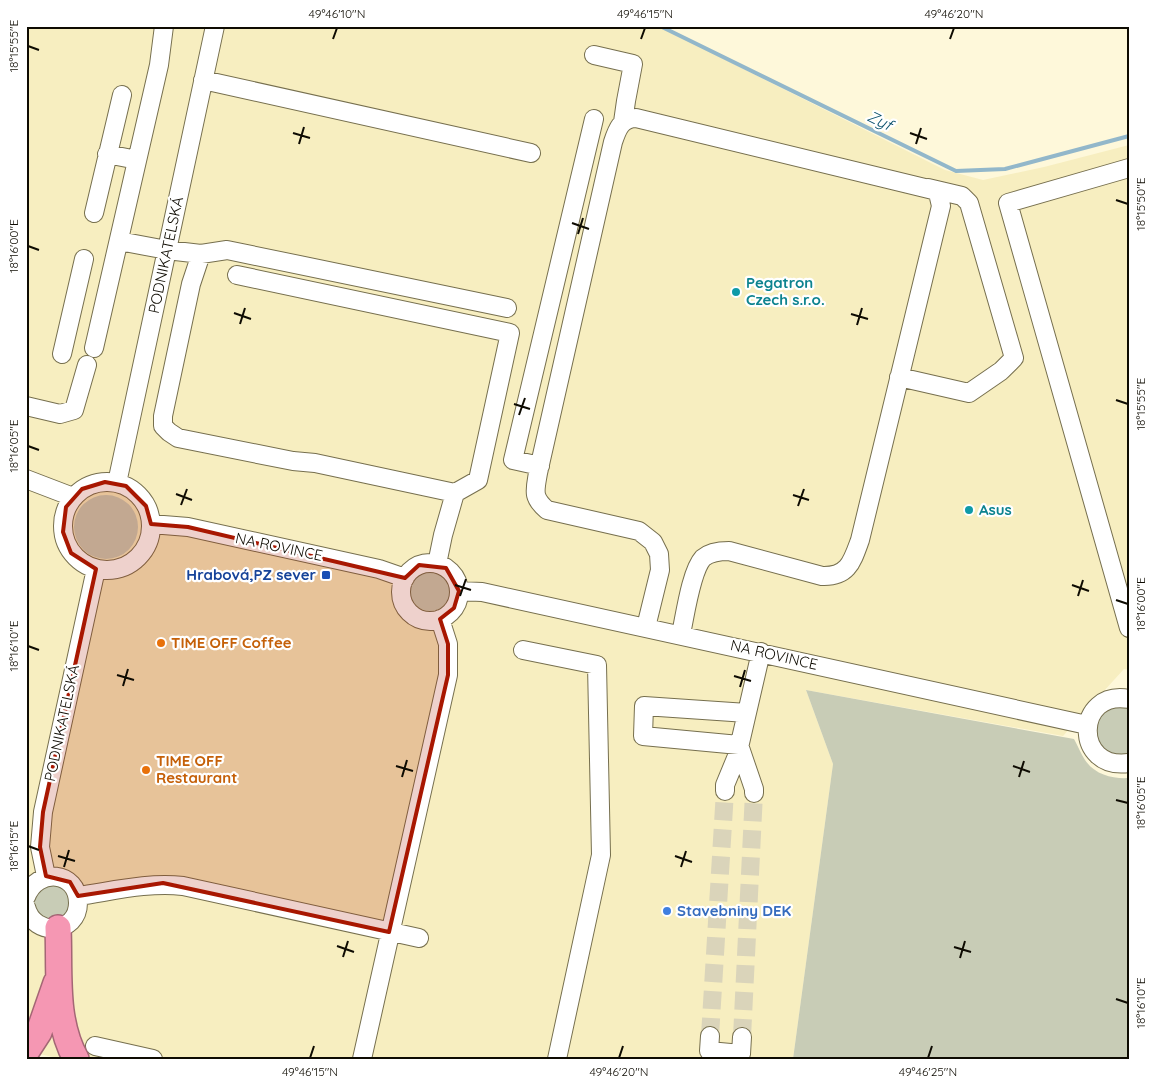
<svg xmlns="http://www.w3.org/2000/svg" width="1155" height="1085" viewBox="0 0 1155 1085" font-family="Quicksand,sans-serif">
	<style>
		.built { fill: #f7eec0 }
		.green { fill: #c8ccb6 }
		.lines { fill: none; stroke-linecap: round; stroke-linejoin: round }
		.stream { stroke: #92b7ca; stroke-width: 4 }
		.minor-tunnel { stroke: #dad4ba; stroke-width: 18; stroke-dasharray: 18 9; stroke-linecap: butt }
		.minor-casing { stroke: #766f4e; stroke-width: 20 }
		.highway-casing { stroke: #a46675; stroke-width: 28 }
		.minor { stroke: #fff; stroke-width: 18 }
		.highway { stroke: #f597b3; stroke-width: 25 }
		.marked { fill: #a81701; fill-opacity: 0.2; stroke: #a81701; stroke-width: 4; stroke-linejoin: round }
		.ticks { fill: none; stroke: #0e0b02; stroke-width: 2 }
		.culture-dot { fill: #0f9aa8; stroke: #fff; stroke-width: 2 }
		.transit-dot { fill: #1a4fb4; stroke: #fff; stroke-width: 2 }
		.food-dot { fill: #e8710a; stroke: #fff; stroke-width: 2 }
		.shop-dot { fill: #3f7fe0; stroke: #fff; stroke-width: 2 }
		.labels { text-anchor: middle; stroke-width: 4.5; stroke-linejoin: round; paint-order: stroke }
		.street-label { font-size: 15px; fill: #0e0b02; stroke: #fff }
		.culture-label { font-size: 15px; font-weight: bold; fill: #0d838f; stroke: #fff; text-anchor: start }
		.transit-label { font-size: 15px; font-weight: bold; fill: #164399; stroke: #fff; text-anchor: end }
		.food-label { font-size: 15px; font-weight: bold; fill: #c56008; stroke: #fff; text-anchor: start }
		.shop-label { font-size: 15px; font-weight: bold; fill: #366cbe; stroke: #fff; text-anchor: start }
		.water-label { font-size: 16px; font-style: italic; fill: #084f6b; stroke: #fff }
		.neatline { fill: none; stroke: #0e0b02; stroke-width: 2 }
		.ticks-label { font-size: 12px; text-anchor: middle; fill: #0e0b02 }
	</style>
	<rect width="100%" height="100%" fill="#fef8da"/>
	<path class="built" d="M26,26H658L945,170L983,180L1044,167L1129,145V670L1124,669L1063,736L806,690L833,764L793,1059H62L26,1051Z"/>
	<path class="green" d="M74 527a32 32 0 1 1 64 0a32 32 0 1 1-64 0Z
		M410 591a20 20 0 1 1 40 0a20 20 0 1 1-40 0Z
		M806,690L1074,739C1078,746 1081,754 1085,760C1095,775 1113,779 1129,778V1059H793L833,764Z
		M1115,707L1129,708V757L1106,754C1103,750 1097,745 1096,740C1092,724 1101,713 1115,707Z
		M34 903a18 18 0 1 1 36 0a18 18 0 1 1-36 0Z"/>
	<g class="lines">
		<path class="stream" d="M660,26L956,171L1005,169L1129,136"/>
		<path class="minor-tunnel" d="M710,1036L725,791
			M742,1037L754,793"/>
		<g class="minor-casing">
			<path id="minor" d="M594,55L633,64L626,101L623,122
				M203,80L531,153
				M107,154L137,160
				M1129,168L1008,203L1129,628
				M94,213L122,95
				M119,241L167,250L201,254L227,250L507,308
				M201,254L191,284L163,416V426L169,432L178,438L293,461L315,463L455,493
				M237,275L510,333L478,480L455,493L443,535L437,564
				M94,348L159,65L164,26
				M62,354L84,259
				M899,377L969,393L1001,371L1014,358L969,203L962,196L928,188
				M26,406L60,414L74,410L87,365
				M540,466L513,460L594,119
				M26,479L73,497
				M63 526a44 44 0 1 1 88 0a44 44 0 1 1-88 0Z
				M117,483L215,26
				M151,524L188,527L379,569L405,578
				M401 592a29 29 0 1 1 58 0a29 29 0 1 1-58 0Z
				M459,591L482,592L1087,725
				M646,627L660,570L659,554L653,542L639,531L547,510C532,497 535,491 538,473L613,142C617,130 621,118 636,118L933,190L938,193L941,206L860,540C852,562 848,577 822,576L729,551C720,551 710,552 703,558C691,571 685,616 681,634
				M523,650L597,665L601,855L557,1059
				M1129,699C1075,689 1073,771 1129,763
				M747,713L644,706L643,736L739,745L754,789V793
				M725,791V785L737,756L761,652
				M46,876L40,847L43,812L96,569
				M78,896C113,891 148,882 183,886L419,938
				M26,897C37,867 78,871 78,903C78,934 34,938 26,907
				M710,1036L709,1051L741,1054L742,1037
				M95,1046L153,1059
				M362,1059L448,675V644L440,619"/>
		</g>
		<g class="highway-casing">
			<path id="highway" d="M58,928C60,972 54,1020 76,1059
				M26,1052L39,1032L56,983"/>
		</g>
		<use href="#minor" class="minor"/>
		<use href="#highway" class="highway"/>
	</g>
	<path class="marked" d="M105,482L126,486L146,506L151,524L188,527L405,578L419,565L446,568L459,591L454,608L440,619L448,644V675L389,932L163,883L78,896L70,882L46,876L40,847L43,812L96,569L71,553L63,532L66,507L82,489Z"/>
	<path class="ticks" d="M333,39L337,28M641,39L645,28M950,39L954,28M28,46L39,50M293,133L310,138M910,133L927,139M299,144L304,127M916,144L921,128M1116,200L1128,204M572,223L589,229M578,234L583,218M28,246L39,250M234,313L251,319M851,314L868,319M240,324L245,308M857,325L862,308M1116,400L1128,404M514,404L530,409M519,415L525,398M28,446L39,450M176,494L192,500M793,495L809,500M181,505L187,489M798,506L804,489M455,585L471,590M1072,585L1089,591M460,596L466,579M1078,596L1083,580M1116,600L1128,604M28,646L39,650M117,675L134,680M734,676L751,681M123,686L128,669M740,687L745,670M396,766L413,771M1013,766L1030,772M402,777L407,760M1019,777L1024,761M1116,800L1128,803M28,846L39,850M58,856L75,861M675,856L692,862M64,867L69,850M681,867L686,851M337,946L354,952M954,947L971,952M343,957L348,941M960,958L965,941M1116,999L1128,1003M310,1058L314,1046M619,1058L623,1046M928,1058L932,1046"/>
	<g class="culture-dot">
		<circle cx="736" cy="292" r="5"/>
		<circle cx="969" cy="510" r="5"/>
	</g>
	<rect class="transit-dot" x="321" y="570" width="10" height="10" rx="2.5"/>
	<g class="food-dot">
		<circle cx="161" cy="643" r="5"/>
		<circle cx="146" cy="770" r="5"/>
	</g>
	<circle class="shop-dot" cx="667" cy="911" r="5"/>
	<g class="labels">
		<g class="street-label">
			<text transform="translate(166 255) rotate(-78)" y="5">PODNIKATELSKÁ</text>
			<text transform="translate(279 547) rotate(12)" y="5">NA ROVINCE</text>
			<text transform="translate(774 655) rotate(13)" y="5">NA ROVINCE</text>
			<text transform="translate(62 723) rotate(-78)" y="5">PODNIKATELSKÁ</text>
		</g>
		<g class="culture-label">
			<text x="746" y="288">Pegatron<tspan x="746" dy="17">Czech s.r.o.</tspan></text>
			<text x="979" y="515">Asus</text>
		</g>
		<g class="transit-label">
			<text x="316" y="580">Hrabová,PZ sever</text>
		</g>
		<g class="food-label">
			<text x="171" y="648">TIME OFF Coffee</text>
			<text x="156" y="766">TIME OFF<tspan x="156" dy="17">Restaurant</tspan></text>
		</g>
		<g class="shop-label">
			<text x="677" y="916">Stavebniny DEK</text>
		</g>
		<g class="water-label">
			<text transform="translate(880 120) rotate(26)" y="6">Zyf</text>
		</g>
	</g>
	<rect width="1155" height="1085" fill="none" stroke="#ffffff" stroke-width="55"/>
	<rect x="28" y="28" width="1100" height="1030" class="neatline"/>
	<g class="ticks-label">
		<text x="337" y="18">49°46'10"N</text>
		<text x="645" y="18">49°46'15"N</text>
		<text x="954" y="18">49°46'20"N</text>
		<text transform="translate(14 46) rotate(-90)" y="4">18°15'55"E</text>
		<text transform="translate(1141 204) rotate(-90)" y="4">18°15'50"E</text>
		<text transform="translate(14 246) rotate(-90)" y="4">18°16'00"E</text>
		<text transform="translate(1141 404) rotate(-90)" y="4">18°15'55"E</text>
		<text transform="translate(14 446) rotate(-90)" y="4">18°16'05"E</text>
		<text transform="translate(1141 604) rotate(-90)" y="4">18°16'00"E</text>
		<text transform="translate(14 646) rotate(-90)" y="4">18°16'10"E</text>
		<text transform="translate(1141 803) rotate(-90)" y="4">18°16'05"E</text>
		<text transform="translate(14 846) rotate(-90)" y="4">18°16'15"E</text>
		<text transform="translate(1141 1003) rotate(-90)" y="4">18°16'10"E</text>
		<text x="310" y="1076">49°46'15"N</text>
		<text x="619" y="1076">49°46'20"N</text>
		<text x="928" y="1076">49°46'25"N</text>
	</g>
</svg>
